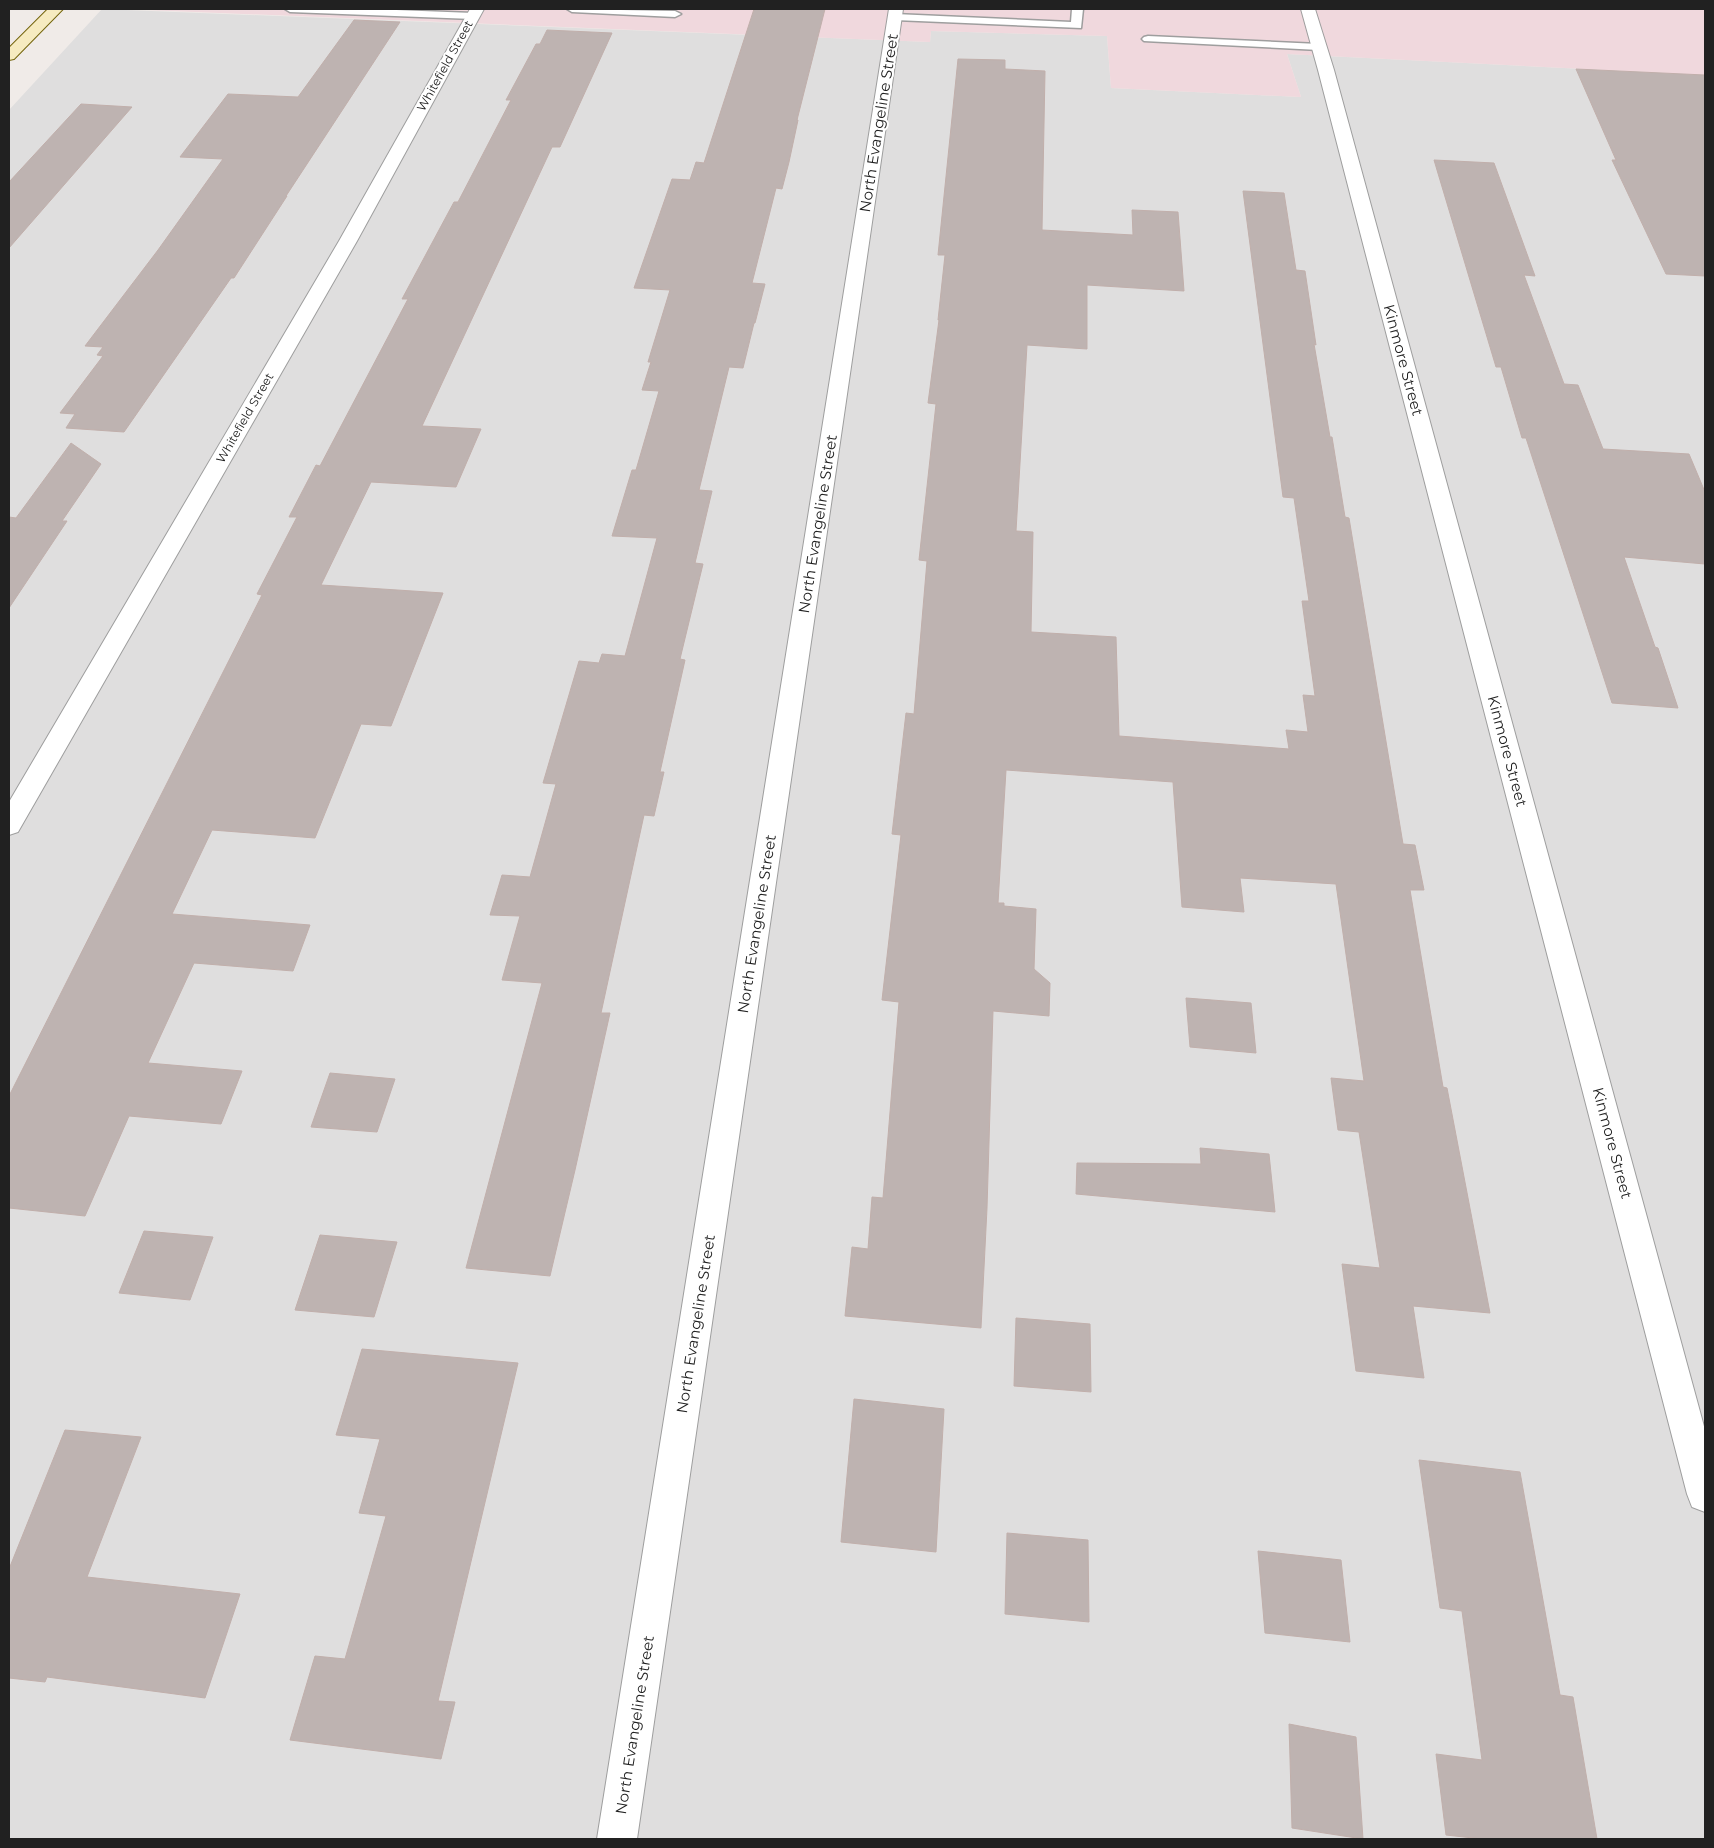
<svg xmlns="http://www.w3.org/2000/svg" width="1714" height="1848" viewBox="0 0 1714 1848" font-family="Montserrat,sans-serif">
	<style>
		.residential { fill: #dfdede }
		.commercial { fill: #f0d8dd }
		.building { fill: #beb3b1; stroke: #c1afab }
		.lines { fill: none; stroke-linecap: round; stroke-linejoin: round }
		.lane-casing { stroke: #9e9e9e; stroke-width: 3 }
		.street-casing { stroke: #9e9e9e; stroke-width: 2 }
		.secondary-casing { stroke: #74650c; stroke-width: 2 }
		.lane { fill: #fff; fill-rule: evenodd }
		.street { fill: #fff; fill-rule: evenodd }
		.secondary { fill: #f6ebc0; fill-rule: evenodd }
		.labels { text-anchor: middle; stroke-width: 4; stroke-linejoin: round; paint-order: stroke }
		.far-street-label { font-size: 12px; fill: #212121; stroke: #fff }
		.street-label { font-size: 15px; fill: #212121; stroke: #fff }
	</style>
	<rect width="100%" height="100%" fill="#f0ebe8"/>
	<path class="residential" d="M102,9L930,42L931,31L1107,36L1111,88L1301,97L1287,54L1705,75V1839H9V110Z"/>
	<path class="commercial" d="M123,9H1705V75L1287,54L1301,97L1111,88L1107,36L931,31L930,42Z"/>
	<path class="building" d="M754,9H825L797,120H798L789,162L782,189L776,188L752,283L765,284L755,323H754L743,368L729,367L699,490L712,491L695,563L703,564L680,659L685,660L660,772H664L654,816L644,815L601,1013H610L575,1170L550,1276L466,1268L542,983L502,980L520,916L490,915L502,875L530,877L556,784L543,783L579,661L599,663L602,654L625,656L657,538L612,536L632,470H636L659,391L642,390L651,362H648L670,290L634,288L672,179L690,180L696,162L704,163Z
		M354,20L400,22L286,196H287L234,278H231L124,432L66,428L75,414L60,413L103,356L97,355L103,347L85,346L158,250L223,159L180,157L228,94L298,97Z
		M547,30L612,33L560,147H552L422,426L481,429L456,487L371,482L321,585L443,593L391,726L361,724L315,838L212,830L172,914L310,925L293,971L194,963L148,1063L242,1071L221,1124L129,1116L85,1216L9,1208V1096L262,595L257,594L297,517H289L316,465L320,466L408,299H402L454,202H458L511,100H506L536,44H540Z
		M958,59L1005,60V69L1045,71L1042,230L1133,235L1132,210L1178,212L1184,291L1087,285V349L1027,345L1016,531L1033,532L1031,632L1116,637L1119,736L1289,749L1286,730L1308,732L1303,695L1315,696L1302,601H1309L1294,498L1283,497L1243,191L1284,193L1296,270L1305,271L1316,345L1314,344L1330,437H1332L1345,517L1349,518L1403,844L1415,845L1424,890H1410L1443,1087L1447,1088L1490,1313L1413,1306L1424,1378L1356,1371L1342,1264L1380,1268L1359,1132L1338,1130L1331,1078L1364,1081L1336,884L1240,878L1244,912L1182,907L1173,782L1006,770L998,903H1004V906L1036,909L1034,969L1050,983L1049,1016L993,1011L987,1208L981,1328L845,1316L852,1247L868,1249L872,1197L883,1198L899,1002L882,1000L901,835L892,834L906,713L914,714L927,561L919,560L936,404L928,403L939,320H938L945,255H938Z
		M1576,69L1705,75V276L1666,274L1612,160H1616Z
		M81,104L132,107L9,248V182Z
		M1434,160L1494,163L1535,276L1524,275L1564,384L1578,385L1603,449L1689,454L1705,492V564L1624,557L1655,647L1658,648L1678,708L1612,703L1526,438H1522L1501,367H1496Z
		M71,443L101,464L62,521H67L9,608V517L16,518Z
		M1186,998L1251,1003L1256,1053L1190,1047Z
		M330,1073L395,1079L377,1132L311,1127Z
		M1200,1148L1269,1154L1275,1212L1076,1194L1077,1163L1201,1164Z
		M144,1231L213,1237L190,1300L119,1293Z
		M320,1235L397,1242L374,1317L295,1310Z
		M1016,1318L1090,1324L1091,1392L1014,1386Z
		M362,1349L518,1363L438,1701L455,1702L441,1759L290,1740L315,1656L345,1659L386,1516L359,1513L380,1439L336,1435Z
		M854,1399L944,1409L936,1552L841,1542Z
		M65,1430L141,1437L87,1577L240,1594L205,1698L47,1677L45,1682L9,1678V1569Z
		M1419,1460L1520,1472L1560,1695L1573,1697L1597,1839H1482L1446,1835L1436,1754L1482,1760L1462,1611L1440,1608Z
		M1007,1533L1088,1540L1089,1622L1005,1614Z
		M1258,1551L1341,1560L1350,1642L1265,1633Z
		M1289,1724L1356,1737L1363,1839L1292,1828Z"/>
	<g class="lines">
		<g class="lane-casing">
			<path id="lane" d="M285,9H371L473,13L479,16L473,19L290,12Z
				M567,9L675,11L681,14L675,17L572,12Z
				M1072,9H1083L1081,28L895,20L889,17L895,14L1071,22Z
				M1148,36L1319,44L1325,47L1319,50L1144,41L1142,39L1144,37Z"/>
		</g>
		<g class="street-casing">
			<path id="street" d="M470,9H484L357,241L18,832L9,835V802L339,241Z
				M889,9H903L637,1839H597Z
				M1301,9H1315L1334,70L1705,1430V1512L1692,1507L1687,1494L1318,70Z"/>
		</g>
		<g class="secondary-casing">
			<path id="secondary" d="M48,9H63L14,59L9,60V48Z"/>
		</g>
		<use href="#lane" class="lane"/>
		<use href="#street" class="street"/>
		<use href="#secondary" class="secondary"/>
	</g>
	<g class="labels">
		<g class="far-street-label">
			<text transform="translate(445 66) rotate(-61)" y="4">Whitefield Street</text>
			<text transform="translate(245 418) rotate(-60)" y="4">Whitefield Street</text>
		</g>
		<g class="street-label">
			<text transform="translate(879 123) rotate(-81)" y="5">North Evangeline Street</text>
			<text transform="translate(1403 360) rotate(75)" y="5">Kinmore Street</text>
			<text transform="translate(818 524) rotate(-81)" y="5">North Evangeline Street</text>
			<text transform="translate(1507 751) rotate(75)" y="5">Kinmore Street</text>
			<text transform="translate(757 924) rotate(-81)" y="5">North Evangeline Street</text>
			<text transform="translate(1612 1143) rotate(75)" y="5">Kinmore Street</text>
			<text transform="translate(696 1324) rotate(-81)" y="5">North Evangeline Street</text>
			<text transform="translate(635 1725) rotate(-81)" y="5">North Evangeline Street</text>
		</g>
	</g>
	<rect width="1714" height="1848" fill="none" stroke="#212121" stroke-width="20"/>
</svg>
